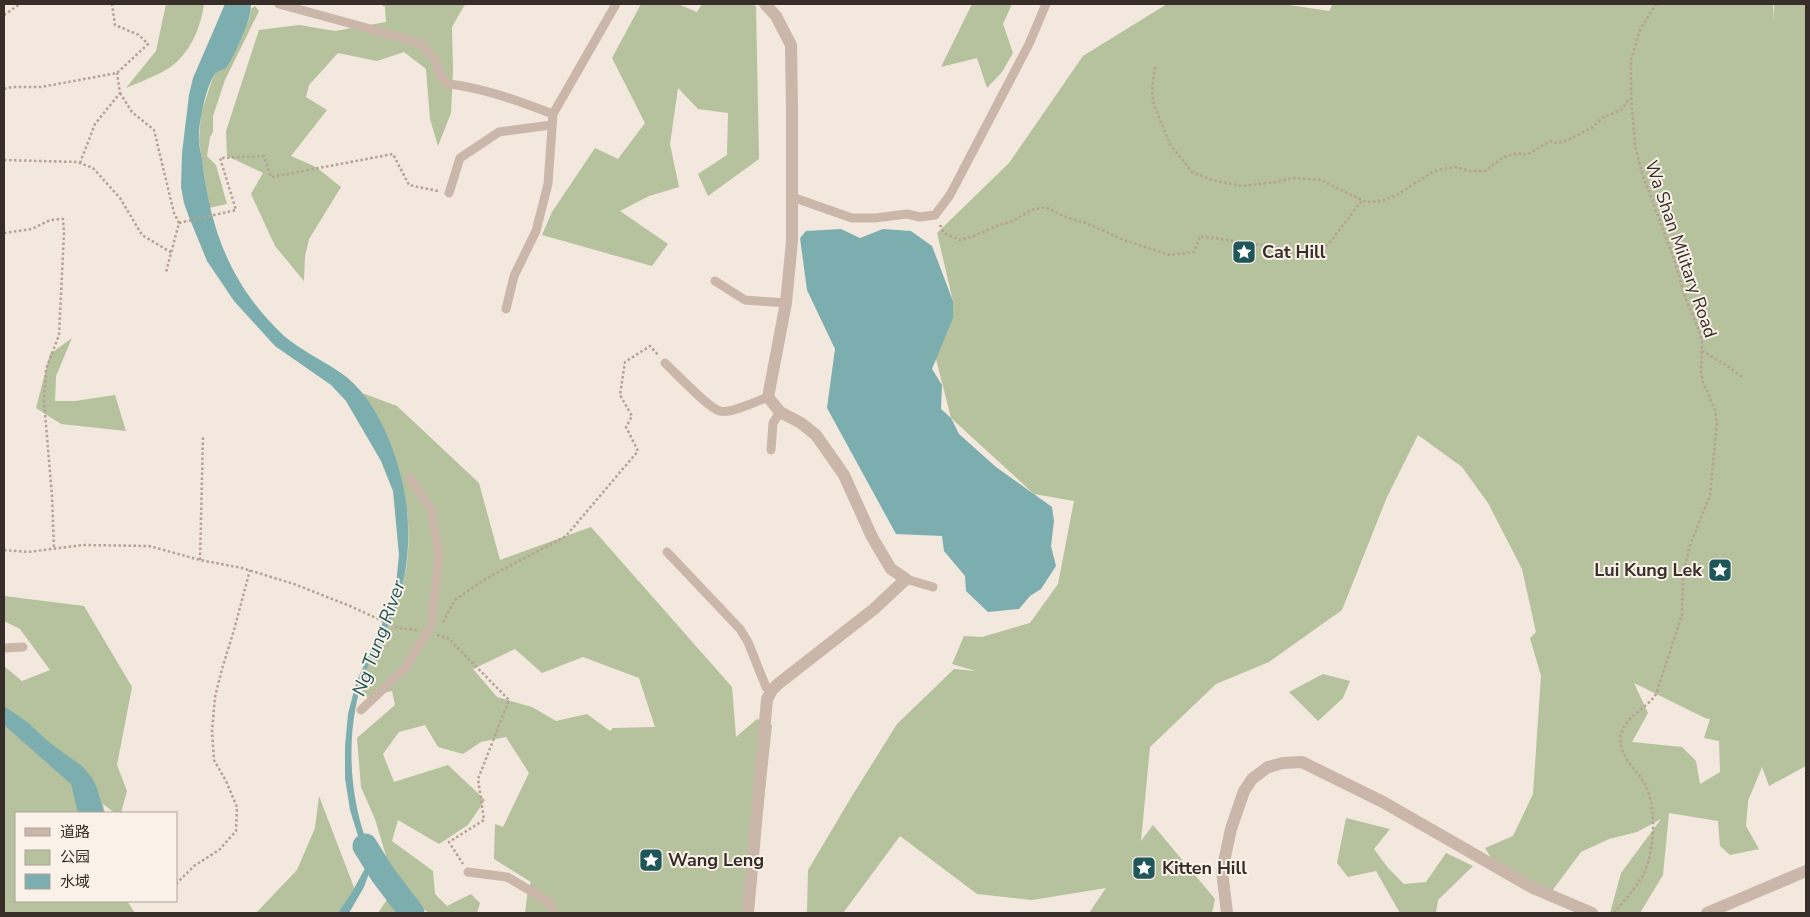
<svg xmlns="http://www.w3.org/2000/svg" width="1810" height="917" viewBox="0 0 1810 917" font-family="'Nunito Sans','Noto Sans SC',sans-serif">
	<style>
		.green { fill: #b6c19d; fill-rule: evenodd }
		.water { fill: #7caeaf }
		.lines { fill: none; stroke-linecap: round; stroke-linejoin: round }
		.river { stroke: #7caeaf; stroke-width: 25 }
		.path { stroke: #b6a193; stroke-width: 2.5; stroke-dasharray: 2.5 2.5; stroke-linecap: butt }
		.lane { stroke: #cab7a9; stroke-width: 9 }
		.street { stroke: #cab7a9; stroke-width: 12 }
		.labels { text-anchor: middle; stroke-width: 4; stroke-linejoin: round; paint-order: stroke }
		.street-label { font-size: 18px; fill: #372d29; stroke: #faf2e9 }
		.poi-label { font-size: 18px; font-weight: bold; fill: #372d29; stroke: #faf2e9; text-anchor: start }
		.water-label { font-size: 19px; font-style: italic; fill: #1e5659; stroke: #faf2e9 }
	</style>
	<rect width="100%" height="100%" fill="#f2e8dd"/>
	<path class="green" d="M166,4H204C201,27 190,54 169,68C156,76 140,82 126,88L156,51Z
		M380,4H468L464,6L452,27L453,71L451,113L438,146L430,119L426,69L404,52L377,61L338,53L309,85L306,97L327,110L291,156L316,167L341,187L309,239L305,256L304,281L275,246L251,194L263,173L227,156L226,131L259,30L299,25L335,31L386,22L385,7Z
		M641,4H678L697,12L702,4H749L756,6L759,159L708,196L698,174L727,155L728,113L698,109L678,88L670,144L679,187L649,196L620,211L668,244L652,266L542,235L552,212L595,148L618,159L645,123L612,58Z
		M972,4H1012L1003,24L1013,53L1002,72L987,88L977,58L941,67Z
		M1167,4H1283L1329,11L1333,4H1773L1774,21V4H1806V766L1769,786L1762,767L1748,801L1746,826L1759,849L1730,855L1720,846L1718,821L1669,813L1663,875L1640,913H1610L1621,873L1661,819L1637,832L1609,839L1581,852L1549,895L1497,867L1485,848L1513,836L1533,794L1541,676L1530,638L1536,632L1522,569L1488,503L1462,467L1418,435L1387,497L1342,610L1269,662L1216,684L1150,747L1141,841L1153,825L1215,899L1212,913H1089L1106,888L1032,900L977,894L900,836L843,913H807L808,870L852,796L897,724L954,669L976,671L952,664L964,636L982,637L1030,623L1058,584L1074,501L1034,494L951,418L936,359L953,301L937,233L1009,163L1083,56ZM1634,683L1705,718L1710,719L1704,738L1719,741L1720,772L1700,784L1696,761L1682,747L1632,742L1648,713Z
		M255,6L259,11L225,80L213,116V132L210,137L207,156L216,165L227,204L209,208L199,140L201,114L212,80L216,72L228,66L249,20L251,9Z
		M72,338L56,376L55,401H75L115,395L126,431L61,424L36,408L50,354Z
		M362,393L397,406L479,483L500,560L591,527L732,687L736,737L757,719L772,725L752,913H525L528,889L531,882L494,859L495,824L503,827L529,773L506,737L481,742L463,754L438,747L425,725L399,732L383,754L394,782L448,765L485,800L468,825L439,844L398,820L392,841L433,871L435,894L447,906L471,894L480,903L477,913H429L420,907L399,883L386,856L375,819L361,787L357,738L395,705L392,691L363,698C362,693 361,687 362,683C367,660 382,638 392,617C420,557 410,479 380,422C375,412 368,402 362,393ZM515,649L542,673L583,657L639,678L655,727L613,728L610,731L587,714L556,721L532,707L497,697L473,669Z
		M4,596L84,606L132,687L117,765L127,791L121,813H115L103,804L105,813H16V901H127L135,913H43L42,912V913H4V666L22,681L50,670L20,629L4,621Z
		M1323,674L1350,681L1343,698L1318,721L1289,692Z
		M319,796L355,890L341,913H256L297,870L315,828Z
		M1346,818L1390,829L1374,849L1388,868L1404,884L1426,882L1446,853L1473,866L1438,900L1436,913H1400L1376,871L1348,877L1337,863Z
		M394,889L412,913H378Z"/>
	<path class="water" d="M225,4H251C251,9 250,14 249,18C248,24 231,63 227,67C224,70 218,70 215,74C206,86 198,125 199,140C199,146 201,153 202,159C210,230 231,286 284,336C302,351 322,360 341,373C378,398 400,459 406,501C411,539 408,580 393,615C385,633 375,650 367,668C347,717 347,780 363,831C367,845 375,857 383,870V875L379,873L372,865L364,887L349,913H338L351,894L369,861L363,852L350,810L345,778V746L348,714L356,683L389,608L396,584L399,555L393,491L381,461L346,401L331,385L275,346L234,301L207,261L189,217L184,203L181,187L182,153L189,95L193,78Z
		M841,229L860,238L883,229L911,231L932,246L953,301V318L932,369L942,385L941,409L951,418L959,434L996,467L1052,507L1054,521L1051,546L1056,566L1041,589L1030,596L1019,609L988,612L966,591L965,576L944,551L942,536L896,534L827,408L835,349L807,290L800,238L806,231Z
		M4,706L27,722L50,743L83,767L92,778L97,788L104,813H78L71,784L4,725Z"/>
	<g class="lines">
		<path class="river" d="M365,846L383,875L412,913"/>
		<path class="path" d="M4,15L20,4
			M1155,67L1152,91L1154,105L1170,144L1192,172L1212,180L1242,186L1276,182L1292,178L1321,180L1366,202L1381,201L1397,195L1431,173L1442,169L1456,167L1470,171H1485L1504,157L1518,153L1527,155L1550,141L1556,143L1568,140L1593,127L1602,118L1621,110L1630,98
			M4,89L12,87H41L117,73L148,44L139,35L115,25L112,4
			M120,93L132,112L154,130L174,213L179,223L166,272
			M4,160L77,162L93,168L120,198L142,235L172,253
			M80,163L95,124L120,93L117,73
			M179,223L236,210L220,158L264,156L271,177L393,154L409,185L438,191
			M940,225L944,233L959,240L974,236L999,225L1013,221L1031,210L1045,207L1068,218L1086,223L1124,240L1170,255L1194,252L1200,236L1275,247L1302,256L1316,255L1331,241L1362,200
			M4,233L32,229L50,220L63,219L64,233L59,335L46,369L44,401L52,496L54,549
			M1702,351L1726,365L1742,377
			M4,550L28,552L83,545L149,546L200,560L242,568L294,584L350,606L398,628L417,630
			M200,560L203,436
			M443,622L455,600L485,579L566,536L638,451L626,427L632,416L620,395L625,362L650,346L659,356
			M437,635L448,638L509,700L478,779L484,820L449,842L463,864
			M176,884L194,866L219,850L236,831L237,807L226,781L214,760L212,731L215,697L222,669L234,630L250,570
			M1614,913C1623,902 1634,890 1642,877C1655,854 1658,804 1643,781C1634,767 1617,753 1621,734C1627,714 1646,710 1656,694L1682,615L1683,575L1689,548L1710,495L1717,423L1715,410L1703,382L1701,372L1702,342L1700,333L1685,297L1675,262L1642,173L1635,146L1631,97V60L1640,30L1656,4"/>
		<path class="lane" d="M279,4L407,39L422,45L435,59L440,75L448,84C485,88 518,101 553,114
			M449,193L460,158L499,132L551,125
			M792,197L852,218H875L907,214L920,217L935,215L950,195L1029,44L1046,4
			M715,281L745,300L786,303
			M506,309L514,276L536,231L548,184L553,114L616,4
			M665,363C675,372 709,409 720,411C731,414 757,401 768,397
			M771,450L773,423L780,412
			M667,552L740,629L748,642L766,687L772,690
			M906,579L933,587
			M4,648L23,647
			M361,710L405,668L431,626L439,554L431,509L410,478
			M468,872L507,877L548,901L554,913"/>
		<path class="street" d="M748,913L767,699L772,690L778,684L874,609L906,579L891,569L872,537L844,475L816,435L801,423L780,412L768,397L786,303L792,241V109L791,45L776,16L765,4
			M1227,913L1222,871L1231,829L1244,791L1252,779L1268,767L1283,763L1302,762L1383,802L1533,888L1592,913
			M1707,913L1806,871"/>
	</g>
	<defs>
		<g id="sight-square" transform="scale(1.25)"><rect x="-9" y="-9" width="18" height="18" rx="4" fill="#1e5659" stroke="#faf2e9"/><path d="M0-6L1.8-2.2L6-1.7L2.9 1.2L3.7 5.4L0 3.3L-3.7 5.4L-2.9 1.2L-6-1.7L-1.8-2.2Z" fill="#fff"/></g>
	</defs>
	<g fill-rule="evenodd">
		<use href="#sight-square" x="1244" y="252"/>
		<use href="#sight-square" x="1720" y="570"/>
		<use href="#sight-square" x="651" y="860"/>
		<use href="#sight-square" x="1144" y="868"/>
	</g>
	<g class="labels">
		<g class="street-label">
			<text transform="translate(1681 249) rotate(71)" y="6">Wa Shan Military Road</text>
		</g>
		<g class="poi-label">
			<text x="1262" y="258">Cat Hill</text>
			<text x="1702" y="576" text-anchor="end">Lui Kung Lek</text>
			<text x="668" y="866">Wang Leng</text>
			<text x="1162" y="874">Kitten Hill</text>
		</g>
		<g class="water-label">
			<text transform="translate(378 638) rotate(-70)" y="7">Ng Tung River</text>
		</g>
	</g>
	<rect width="1810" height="917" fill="none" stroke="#372d29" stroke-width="10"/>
	<rect x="15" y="812" width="162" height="90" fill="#faf2e9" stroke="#aca39c"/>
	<rect x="25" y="828" width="25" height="8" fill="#cab7a9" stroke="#aca39c"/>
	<text x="60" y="837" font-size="15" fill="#372d29">道路</text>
	<rect x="25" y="850" width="25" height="15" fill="#b6c19d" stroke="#aca39c"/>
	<text x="60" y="862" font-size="15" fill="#372d29">公园</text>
	<rect x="25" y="874" width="25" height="15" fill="#7caeaf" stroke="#aca39c"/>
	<text x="60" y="887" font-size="15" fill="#372d29">水域</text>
</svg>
